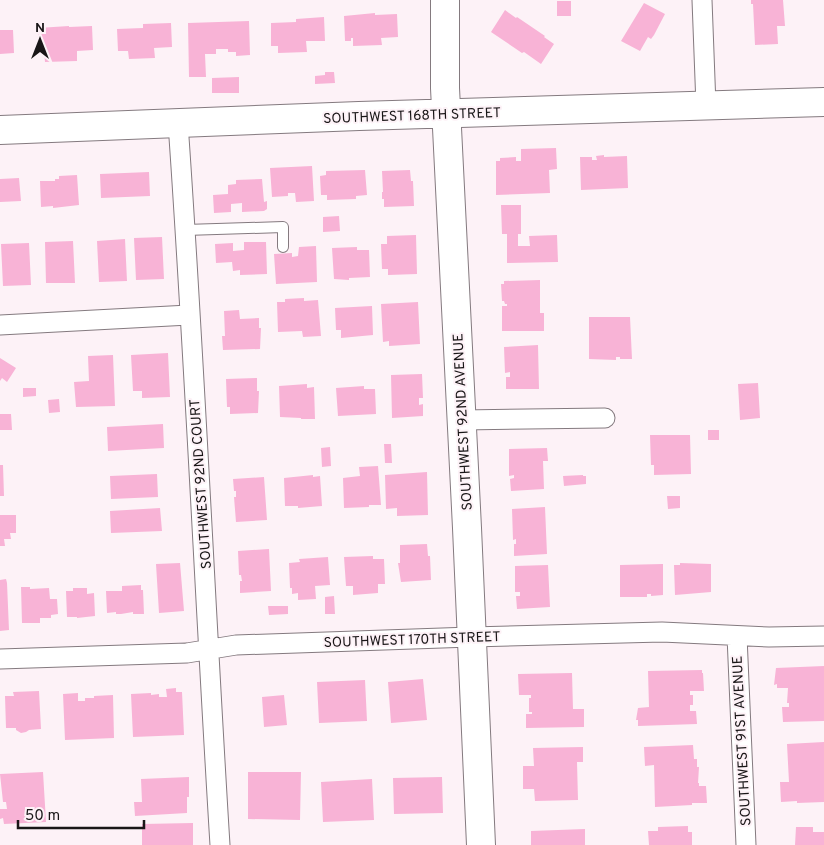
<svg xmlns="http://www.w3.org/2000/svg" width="824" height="845" viewBox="0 0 824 845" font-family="Overpass,sans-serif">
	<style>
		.building { fill: #f8b3d6 }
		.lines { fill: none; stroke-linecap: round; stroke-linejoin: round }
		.lane-casing { stroke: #847a7f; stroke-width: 12 }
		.street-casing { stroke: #847a7f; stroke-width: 21 }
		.secondary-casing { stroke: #847a7f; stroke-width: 30 }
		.lane { stroke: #fff; stroke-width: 10 }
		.street { stroke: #fff; stroke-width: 19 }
		.secondary { stroke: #fff; stroke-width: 28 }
		.labels { text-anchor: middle; stroke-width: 4; stroke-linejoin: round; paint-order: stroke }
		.street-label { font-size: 14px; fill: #191617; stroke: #fdf2f7 }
	</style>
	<rect width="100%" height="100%" fill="#fdf2f7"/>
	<path class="building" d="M751,0H783L785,26H777L778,44L755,45L753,4H751Z
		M557,1H571V16H557Z
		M644,3L665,14L654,35L651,39L648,37L640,51L621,41Z
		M505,10L516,18L517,17L545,36L544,37L554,44L541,64L524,52L522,53L491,32Z
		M375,13V15L397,14L398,37L381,38L382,45L353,46V38H351V41H345L344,16Z
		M324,17L325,41H306L307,52L278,53V46H271V23L296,22V19Z
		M249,21L250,55L236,56V52H228V49H216V54H205L206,77H189L188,23Z
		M171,23L172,47L154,48L155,58L129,59L128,51H118L117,29L143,28V24Z
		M69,26V27L92,26L93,50L77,51V61L45,62L44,51H39L38,28Z
		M0,30H13L14,53L0,54Z
		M325,72H334L335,83L315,84V76L325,75Z
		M239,77V93H212V78Z
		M556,148L557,169L549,170L550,193L496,195V161H500V158L516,157V161H521V149Z
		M604,155V157L627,156L628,188L581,190L580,157H592V160H597L596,156Z
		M312,166L314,201L296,202L295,193H288V196L272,197L270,168Z
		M365,170L367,195L356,196V199L327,200V195H321L320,176L326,175V171Z
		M410,170L411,181H413L414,206L384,207V199H382V192H383L382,171Z
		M149,172L150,196L101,198L100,174Z
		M77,175L79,205L53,208V206L41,207L40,181H55V179H59V176Z
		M19,178L21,201L0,202V179Z
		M262,179L264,202L267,201V209L264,211L242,212V203L231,204V212L214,213L213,195L228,194V185L236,184V180Z
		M501,205H521V234H518V246H530L529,236L557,235L558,262L507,263V234H502Z
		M339,216L340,231L323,232V217Z
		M416,235L417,274L388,275V269H382L381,244H387V236Z
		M162,237L164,279L136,280L134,238Z
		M125,239L127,281L99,282L97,241Z
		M73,241L75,283H46L45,242Z
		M244,242H266L267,274L240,275V270L233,271L232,262L216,263L215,244L233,243V251L244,250Z
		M29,243L31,285L3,286L1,244Z
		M316,246L317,282L276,284L274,254L292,253V257L298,256L299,247Z
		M357,247V250H369L370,277L349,278V280L334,279L332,248Z
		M540,280V313H544V331H502V306H507V304H505L504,301H502L501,284H504V281Z
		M304,298V301L318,300L321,336L303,337L302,331L278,332L277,302H285V299Z
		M418,302L420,344L389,346V341L383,342L381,304Z
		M372,306L373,335L341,338V330H336L335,308Z
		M239,310L240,319L259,318V328H261L260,349L223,350L222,336H225L224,311Z
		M589,317H630L632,359H620V357H616V360L589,359Z
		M538,345L539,389H506V377H510V372L505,373L504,347Z
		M168,353L170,397L142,398V391H133L131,355Z
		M113,355L115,406L76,407L74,382L89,381L88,356Z
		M0,358L16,368L7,382L2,378L0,381Z
		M422,374L423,398H419V405L423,404V416L392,418L391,375Z
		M257,378V391H259L258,413L230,414V407H227L226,379Z
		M758,383L760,418L740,420L738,384Z
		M307,384V388L314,387L315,419H301V418L280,417L279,386Z
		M364,386V389H375L376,414L338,416L336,388Z
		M23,388H36V396L23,397Z
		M59,399L60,412L49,413L48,400Z
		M0,414H11L12,430H0Z
		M163,424L164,448L108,451L107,427Z
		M708,430H719V440H708Z
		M650,435H690L691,474L654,475V465H651Z
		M384,444H391L392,463H385Z
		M330,447L331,466L322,467L321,448Z
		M547,448L548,461H543L544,489L511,491L510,479L514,478V475L509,476V449Z
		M0,465H3L4,496H0Z
		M378,466L381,505H369V507L344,508L343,478L360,476L359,467Z
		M427,472L428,515L397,516V508L386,509L385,475Z
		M157,474L158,497L111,499L110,476Z
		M313,475V477L320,476L322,506L298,508V506H285L284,478Z
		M583,475V476H586V484L564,486L563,476Z
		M264,477L267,520L236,522L234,497H236V491H234L233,479Z
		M667,496H680V508L668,509Z
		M545,507L547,554L514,556V544H516V539L513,540L512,509Z
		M160,508L162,531L111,533L110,511Z
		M0,515H16V533H10L11,539H4L5,546H0Z
		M427,544L428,556H430L431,580L401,582L398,563H400V545Z
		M269,549L271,591L240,593V581H242L241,575H239L238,551Z
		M373,556V559H384L385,584H378V593L353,595V586H346L344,557Z
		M328,557L330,585L315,586L316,599L298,600V593L292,594V588H290L289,563L300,562L299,559Z
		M180,563L184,611L159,613L156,564Z
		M680,563L711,564V592L675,595L674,565H680Z
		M663,564V595L651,596V594H647V597H620V565Z
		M548,565L550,607L517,609L516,596H520V592H515V566Z
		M6,579L7,583L9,630L0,631V580Z
		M141,585V590H143L144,614H133V612L121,614H116V612L107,613L106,591H122V586Z
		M21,587H30V589L49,588L50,599H57L58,614L51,615V618H40V623H22Z
		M73,588H87V594L94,593L95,616L77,618V617H67L66,591H73Z
		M334,596L335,614H325V597Z
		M268,606H288V614L269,615Z
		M824,666V721L783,722L782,707H789V703H787L788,688H777V684L774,685L776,668Z
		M702,670V673H703L704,691H690V695H693V705H690V711H696L697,724L638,726V720H636L638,708L649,707L648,671Z
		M572,673L573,709H584V727L526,728V714H532V712H529V698H531V695H519L518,674Z
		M423,679L427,720L391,723L388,682Z
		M365,680L367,721L319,723L317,682Z
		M176,688V692H182L184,735L133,737L131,694L151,693V695L159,694V697H167L166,689Z
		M39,691L41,729L29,730L26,732L21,733L16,730V728H6L5,696H14L13,692Z
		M78,693V701H85V698H94V696L113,695L114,738L65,740L63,694Z
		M284,695L287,725L264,727L262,697Z
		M824,742V802L797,803V801L781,802L780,782H789L787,744Z
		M693,745L694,759H697V767H699L698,783H699V786H706L707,803H692V805L655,807L654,765L645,766L644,747Z
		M583,747V762H577L578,800L535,801L534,789H523V766H534L533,748Z
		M43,772L46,822L4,824L3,818L0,819V809H7L6,802H3L0,774Z
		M248,772H301L300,820L248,819Z
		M189,777V797H187V813L135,816L134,802H142L141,779Z
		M442,777L443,813L394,814L393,778Z
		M372,779L374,820L323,822L321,782Z
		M193,823V845H142V824Z
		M688,826V832H692V845H649L648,831H658V827Z
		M796,827H813V832H824V845H795Z
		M585,829V845H531V831Z"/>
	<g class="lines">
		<g class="lane-casing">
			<path id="lane" d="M185,230L283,227V247"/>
		</g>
		<g class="street-casing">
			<path id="street" d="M702,0L706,106
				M178,123C195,364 205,604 220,845
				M0,325L189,315
				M462,420L605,418
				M737,636L746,845
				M0,659L187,653L236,645L471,637L662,632L769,637L824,636"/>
		</g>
		<g class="secondary-casing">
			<path id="secondary" d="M445,0V88L467,528L481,845
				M0,130L359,116L824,102"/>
		</g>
		<use href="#lane" class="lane"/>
		<use href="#street" class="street"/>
		<use href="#secondary" class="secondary"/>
	</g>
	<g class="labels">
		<g class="street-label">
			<text transform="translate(412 115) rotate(-2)" y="5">SOUTHWEST 168TH STREET</text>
			<text transform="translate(462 422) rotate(-93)" y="5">SOUTHWEST 92ND AVENUE</text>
			<text transform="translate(200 484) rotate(-94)" y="5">SOUTHWEST 92ND COURT</text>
			<text transform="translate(412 639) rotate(-2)" y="5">SOUTHWEST 170TH STREET</text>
			<text transform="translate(741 741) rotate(-93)" y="5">SOUTHWEST 91ST AVENUE</text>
		</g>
	</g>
	<g transform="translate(40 40)" stroke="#fdf2f7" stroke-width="4" paint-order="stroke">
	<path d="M0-4L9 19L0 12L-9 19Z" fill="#191617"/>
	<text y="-8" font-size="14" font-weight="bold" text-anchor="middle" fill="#191617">N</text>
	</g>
	<path d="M18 820v8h126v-8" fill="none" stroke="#191617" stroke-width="2.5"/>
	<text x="25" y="820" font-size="15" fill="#191617" stroke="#fdf2f7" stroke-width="4" paint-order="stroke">50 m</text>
</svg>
